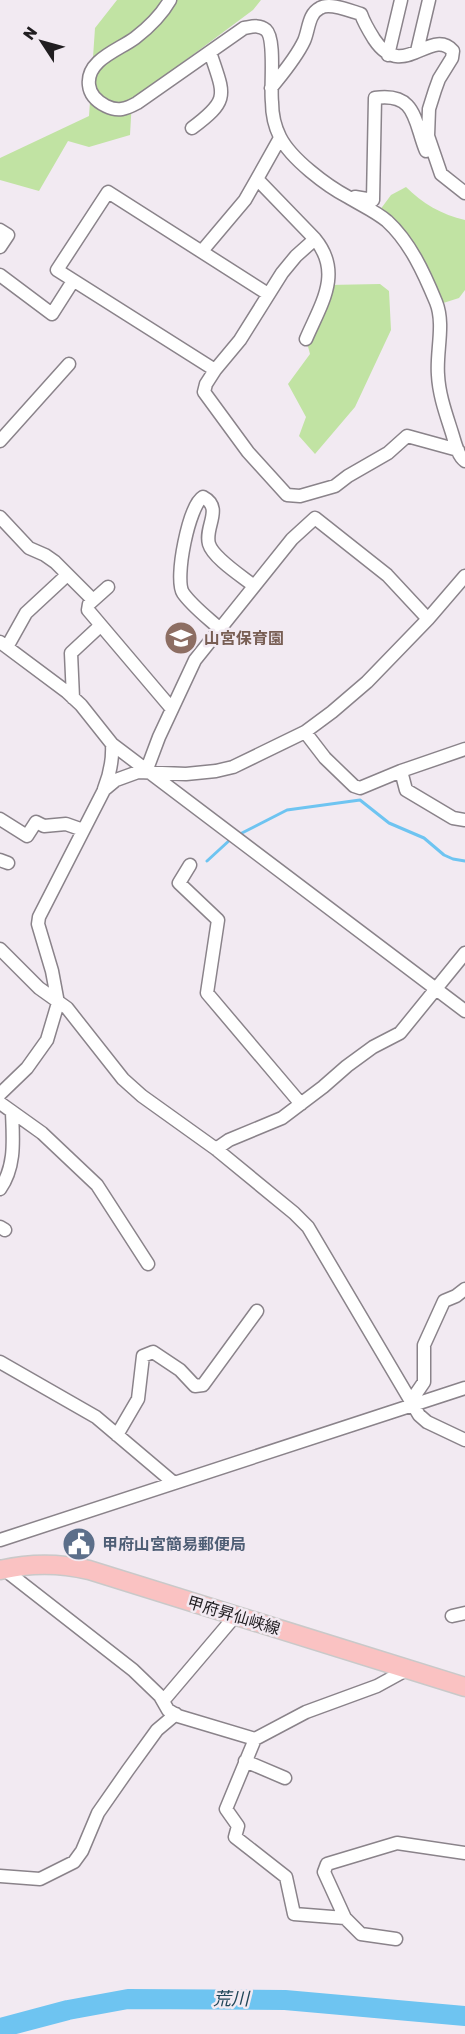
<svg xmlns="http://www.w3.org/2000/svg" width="465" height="2034" viewBox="0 0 465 2034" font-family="Rubik,'Noto Sans JP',sans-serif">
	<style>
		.green { fill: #c1e3a3 }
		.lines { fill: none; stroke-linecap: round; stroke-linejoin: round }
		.stream { stroke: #6ec4f1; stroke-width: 3 }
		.river { stroke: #6ec4f1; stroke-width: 20 }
		.minor-casing { stroke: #8a838a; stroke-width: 15 }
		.primary-casing { stroke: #c9c9c9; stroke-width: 21 }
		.minor { stroke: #fff; stroke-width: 12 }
		.primary { stroke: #fac2c2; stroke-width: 18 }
		.labels { text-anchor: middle; stroke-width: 5; stroke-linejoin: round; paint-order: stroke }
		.education-label { font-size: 16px; font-weight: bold; fill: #785e54; stroke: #f2eaf2; text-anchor: start }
		.service-label { font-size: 16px; font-weight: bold; fill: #4e5e75; stroke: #f2eaf2; text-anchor: start }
		.street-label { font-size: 16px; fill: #201d20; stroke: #f2eaf2 }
		.water-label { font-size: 18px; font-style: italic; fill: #204659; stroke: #f2eaf2 }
	</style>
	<rect width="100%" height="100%" fill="#f2eaf2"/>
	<path class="green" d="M117,0H261L253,10L132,100L130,135L89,147L68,141L39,191L0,180V158L89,116L95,28Z
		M406,187C422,203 442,215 465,220V290L459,298L437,305L413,256L377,214L391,195Z
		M380,284L389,291L391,330L355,407L315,454L299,436L306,417L288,384L310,354L306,339L328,285Z"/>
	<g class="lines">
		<path class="stream" d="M238,835L287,810L360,800L389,823L424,838L444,855L453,859L465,861
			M207,861L232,838"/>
		<path class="river" d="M0,2028L68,2010L128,1999L285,2000L465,2016"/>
		<g class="minor-casing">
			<path id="minor" d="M170,0C162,14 148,28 135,38C119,50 86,60 89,85C90,95 98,102 106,106C118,112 126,109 137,103L244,28C251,27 259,24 266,30C276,39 270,87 272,102C272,113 275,127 280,137C291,159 327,186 348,197C361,205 375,211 387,221C410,242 424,273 436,302C445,324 436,352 438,375C439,395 446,414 452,433C455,442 457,455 465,461
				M417,51L429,0
				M388,55L401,0
				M271,88C283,73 296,58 304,41C309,30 308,14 320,8C330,2 350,11 361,14C364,23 369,31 374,39C403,83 431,26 453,51L452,58L439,79L435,90L429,109L428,136L441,174L465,193
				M192,128C231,99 224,95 210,52
				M355,197L373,200L375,98C417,92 414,122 426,151
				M0,230L8,235L0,247
				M202,251L245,200L257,179
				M0,275L52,314L73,281
				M268,294L108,192L57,270L215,370L240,340L282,273L296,256L315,239L257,179L280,138
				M306,339C321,304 343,273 315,239
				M215,370L206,384L204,392L248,452L287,495L300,496L335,486L348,476L388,453L407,436L458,450
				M0,441L69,364
				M0,517L29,548L45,555L55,562L93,600
				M108,587L89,604L88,610L172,709
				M220,629C208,618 192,606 183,593C174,579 189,505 203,497C224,508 204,527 209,544C213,558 243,577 254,586
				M0,642L67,692L81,705L112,744L465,1011
				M7,647L26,613L67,575
				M73,698L71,653L100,626
				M305,732L325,758L354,786L360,788L401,771L465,749
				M147,769L159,737L195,660L292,539L315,518L387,575L428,619
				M401,771L406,790L453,818L465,820
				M104,789C110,774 113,761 112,744
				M0,819L27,836L36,822L44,826L66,824L83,830
				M0,860L8,863
				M190,865L179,883L218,920L207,993L301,1104
				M0,949L39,988L67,1008L123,1079L142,1096L216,1149L294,1213L308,1227L419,1415L427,1422L465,1440
				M0,1094L27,1068L47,1040L58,1003L52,971L38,924L39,917L104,790L116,780L138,772L186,774L216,771L233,767L305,732L332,712L367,682L428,619L465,576
				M0,1103L42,1133L97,1185L148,1264
				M216,1149L229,1140L282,1118L323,1087L347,1066L373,1047L400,1033L465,953
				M0,1189C16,1166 13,1139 12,1112
				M0,1227L5,1230
				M0,1362L96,1417L174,1483
				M411,1401L424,1382V1345L444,1301L456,1296L465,1289
				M117,1435L138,1399L143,1356L153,1352L180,1370L195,1386L203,1385L257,1311
				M0,1540L465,1388
				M1,1567L133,1670L160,1696L168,1710L178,1716L255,1739
				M452,1616L465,1613
				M163,1701L236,1615
				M245,1761L285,1778
				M0,1876L40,1879L74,1862L82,1851L98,1813L128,1770L157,1730L176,1714
				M345,1918L294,1914L286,1877L235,1837L238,1826L226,1809L255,1739L306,1712L377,1686L408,1669
				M396,1939L361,1934L345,1918L324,1872L327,1864L397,1843L465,1853"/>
		</g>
		<g class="primary-casing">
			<path id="primary" d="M0,1570C29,1563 60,1563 89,1570L465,1687"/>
		</g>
		<use href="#minor" class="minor"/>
		<use href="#primary" class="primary"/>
	</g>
	<defs>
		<g id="school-disc" transform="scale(1.725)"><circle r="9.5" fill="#8d6e63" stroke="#f2eaf2"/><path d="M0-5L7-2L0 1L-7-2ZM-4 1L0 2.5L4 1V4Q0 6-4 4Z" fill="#fff"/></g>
		<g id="civic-disc" transform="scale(1.725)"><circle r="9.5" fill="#5c6f8a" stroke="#f2eaf2"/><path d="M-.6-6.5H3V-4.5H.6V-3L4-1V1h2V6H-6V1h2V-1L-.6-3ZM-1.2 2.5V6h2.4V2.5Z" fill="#fff"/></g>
	</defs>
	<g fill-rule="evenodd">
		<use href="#school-disc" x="181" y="638"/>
		<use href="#civic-disc" x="79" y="1544"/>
	</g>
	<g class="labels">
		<g class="education-label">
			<text x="204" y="644">山宮保育園</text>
		</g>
		<g class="service-label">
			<text x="102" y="1550">甲府山宮簡易郵便局</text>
		</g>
		<g class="street-label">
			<text transform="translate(234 1615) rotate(17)" y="6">甲府昇仙峡線</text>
		</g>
		<g class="water-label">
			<text x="231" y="2005">荒川</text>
		</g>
	</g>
	<g transform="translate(42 42) rotate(306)" stroke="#f2eaf2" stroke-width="4.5" paint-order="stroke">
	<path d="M0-4.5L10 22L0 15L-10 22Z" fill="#201d20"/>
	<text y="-9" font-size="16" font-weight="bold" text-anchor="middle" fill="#201d20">N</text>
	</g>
</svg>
